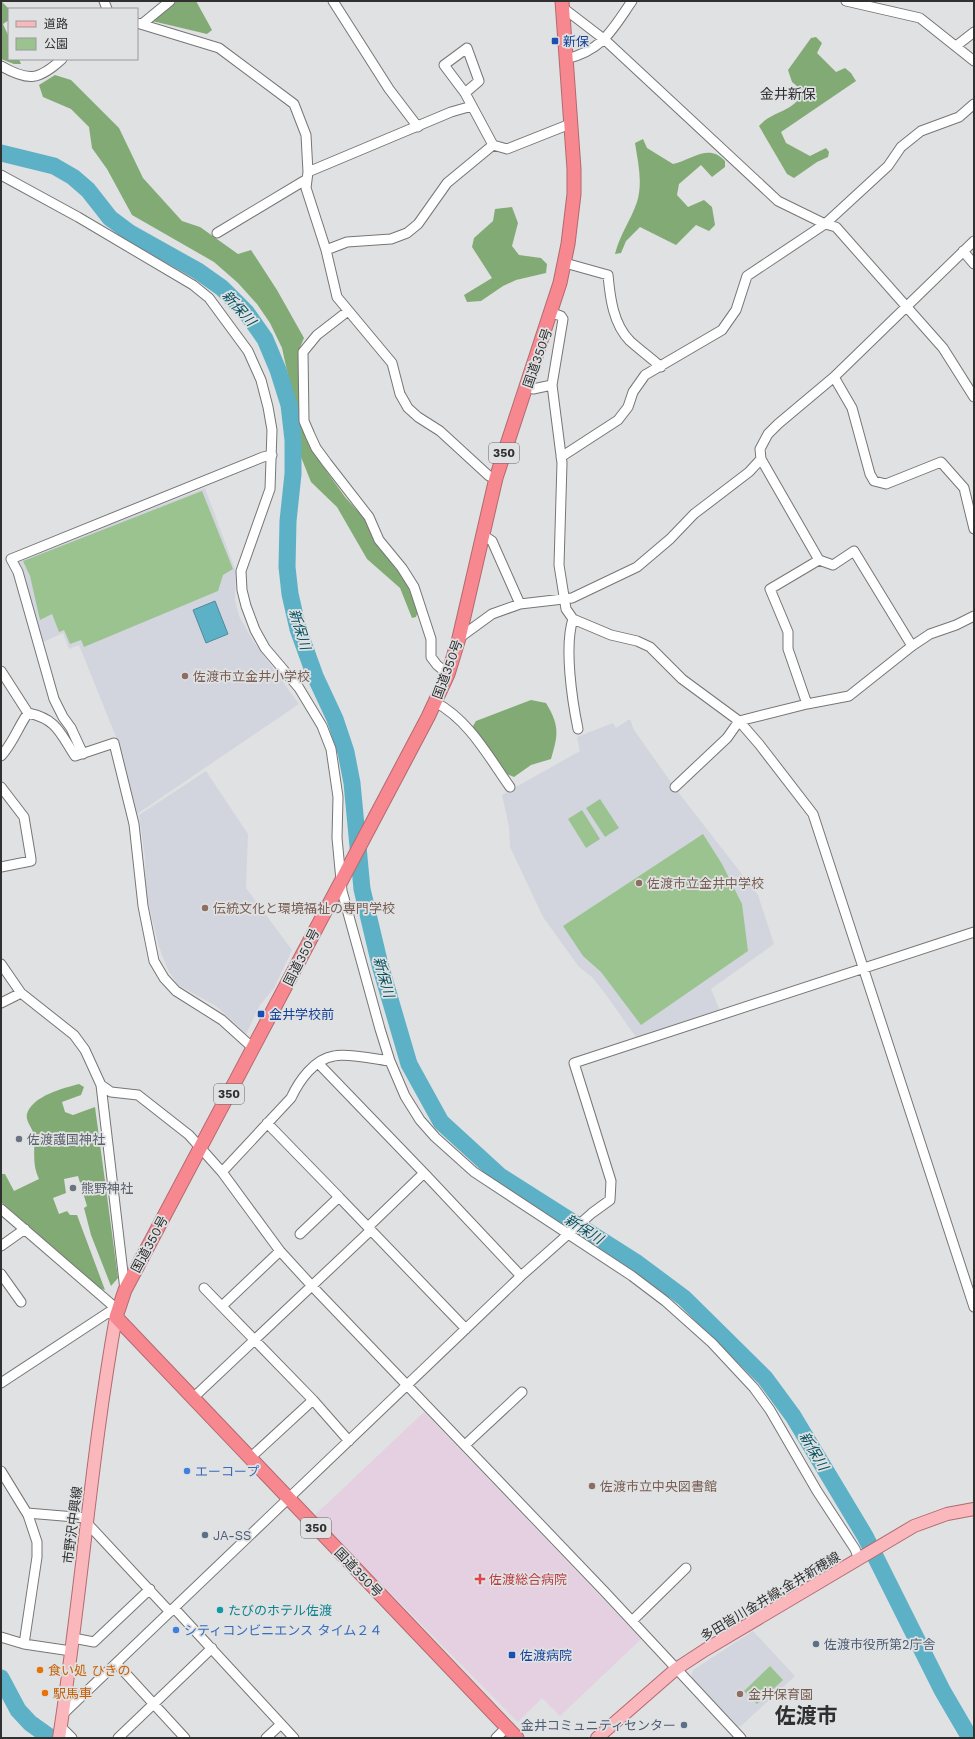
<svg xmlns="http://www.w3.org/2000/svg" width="975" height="1739" viewBox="0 0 975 1739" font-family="'Work Sans','Noto Sans JP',sans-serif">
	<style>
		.built { fill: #d2d5dd }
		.medical { fill: #e4d0e0 }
		.green { fill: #9bc390 }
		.forest { fill: #82aa75 }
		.water { fill: #5db1c7; stroke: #508a9a }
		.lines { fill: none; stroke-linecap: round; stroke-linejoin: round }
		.river { stroke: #5db1c7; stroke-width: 17 }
		.minor-casing { stroke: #767677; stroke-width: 11 }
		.major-casing { stroke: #b2696f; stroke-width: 14 }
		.highway-casing { stroke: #b2696f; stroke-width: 15 }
		.minor { stroke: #fff; stroke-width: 9 }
		.major { stroke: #fbb8bc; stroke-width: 12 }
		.highway { stroke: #f88890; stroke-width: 13 }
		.transit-dot { fill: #1a4fb4; stroke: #e0e1e2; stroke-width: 1.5 }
		.education-dot { fill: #8d6e63; stroke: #e0e1e2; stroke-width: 1.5 }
		.worship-dot { fill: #6b7280; stroke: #e0e1e2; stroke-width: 1.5 }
		.shop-dot { fill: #3f7fe0; stroke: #e0e1e2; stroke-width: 1.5 }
		.service-dot { fill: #5c6f8a; stroke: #e0e1e2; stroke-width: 1.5 }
		.health-dot { fill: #e0444e; stroke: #e0e1e2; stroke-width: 1.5 }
		.culture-dot { fill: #0f9aa8; stroke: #e0e1e2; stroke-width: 1.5 }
		.food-dot { fill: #e8710a; stroke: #e0e1e2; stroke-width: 1.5 }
		.labels { text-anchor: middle; stroke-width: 3.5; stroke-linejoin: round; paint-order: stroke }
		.shield { fill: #e0e1e2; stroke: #656566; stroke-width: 1 }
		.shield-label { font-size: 12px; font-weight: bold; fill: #303031 }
		.transit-label { font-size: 13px; fill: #164399; stroke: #e0e1e2; text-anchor: start }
		.street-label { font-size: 13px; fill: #303031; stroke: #e0e1e2 }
		.education-label { font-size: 13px; fill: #785e54; stroke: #e0e1e2; text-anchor: start }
		.worship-label { font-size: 13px; fill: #5b616d; stroke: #e0e1e2; text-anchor: start }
		.shop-label { font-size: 13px; fill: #366cbe; stroke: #e0e1e2; text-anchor: start }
		.service-label { font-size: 13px; fill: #4e5e75; stroke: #e0e1e2; text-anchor: start }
		.health-label { font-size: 13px; fill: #be3a42; stroke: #e0e1e2; text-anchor: start }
		.culture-label { font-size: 13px; fill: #0d838f; stroke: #e0e1e2; text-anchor: start }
		.food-label { font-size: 13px; fill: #c56008; stroke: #e0e1e2; text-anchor: start }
		.neighbourhood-label { font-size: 14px; fill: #303031; stroke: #e0e1e2 }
		.water-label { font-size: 14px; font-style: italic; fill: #055261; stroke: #e0e1e2 }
		.town-label { font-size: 21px; font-weight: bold; fill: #303031; stroke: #e0e1e2 }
	</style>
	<rect width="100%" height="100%" fill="#e0e1e2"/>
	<path class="built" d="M205,488L236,572L235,600L239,616L253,641L299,704L137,814L116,737L79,645L69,649L63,633L43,642L25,577L17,560Z
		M630,719L634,730L675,788L758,895L774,944L711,989L721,1013L638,1040L607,996L592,977L579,967L543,917L510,847L509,827L502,795L580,751L577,737L613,723L616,728Z
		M206,771L248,834L246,888L292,950L274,988L260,1005L246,1034L216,1006L178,985L168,970L159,947L146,894L145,858L139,815Z
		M753,1631L795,1676L741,1726L737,1727L691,1678L693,1670Z"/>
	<path class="medical" d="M424,1412L641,1639L560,1716L542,1698L518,1722L314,1516Z"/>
	<path class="green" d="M202,491L233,569L223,575L218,591L84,647L81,640L70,644L64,630L59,632L52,614L40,620L30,576L23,561Z
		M600,799L619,828L605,837L586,808Z
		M582,810L600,839L586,848L568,819Z
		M703,834L722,864L742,904L748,951L641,1025L601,972L583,956L563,926Z
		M770,1666L783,1680L757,1704L744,1691Z"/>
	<path class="forest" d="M1,1L9,9V20L3,24L9,37V59H19L21,64H14L1,59Z
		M177,1H196L212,30L207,34L152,21Z
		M816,37L822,43L817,53L836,72L845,68L851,73L856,81L781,132L786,143L810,156L826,148L829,152L828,157L817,162L794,178L787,174L759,126C773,110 791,114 804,92L792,82L788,70L811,38Z
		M55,75L71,80L119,128L143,178L182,221L200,227L238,254L251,250L277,290L304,338L298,352L300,419L305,436L322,465L345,497L364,518L375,542L406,582L418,611L416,617L412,618L400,588L367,559L337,507L311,482L299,452L289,380L282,348L270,323L257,304L238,283L214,262L132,215L107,169L92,148L89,127L71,109L43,97L39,85Z
		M643,139L647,148L673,164C693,159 709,143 725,161V167L712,177L701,165L679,184L677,195L688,207L704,200L712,207L715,225L709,231L696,225L676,245L640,227L626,241L621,253L615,254C620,234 631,220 637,202C643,182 638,163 635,143Z
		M512,207L518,223L512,246L519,255L541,258L547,264L546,273L516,280L503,286L481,301L467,302L464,295L492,278L472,247L474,238L493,221L495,209Z
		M531,700L546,703C560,726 558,735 551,759L531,765L514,777L507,774L473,726L476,721Z
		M79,1084L84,1087L81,1095L62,1102L65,1112L73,1115L95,1107L118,1278L111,1286L91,1235L84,1208L87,1206L78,1176L64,1179L66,1193L53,1198L59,1214L67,1211L70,1215H77L105,1290L99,1288L1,1202V1174H5L14,1191L39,1179C32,1164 35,1154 34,1137C34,1129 25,1122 27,1114C32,1096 64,1088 79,1084Z"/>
	<path class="water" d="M215,601L228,634L206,643L193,610Z"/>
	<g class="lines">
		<path class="river" d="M1,153L54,166L73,177L88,190L110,218L130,233L198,271L222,288L246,312L265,339L278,370L289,405L293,440V474L288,521L287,567L290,594L298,629L315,676L335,719L346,752L352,783L362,889L380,965L409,1064L441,1122L500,1176L637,1263L684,1298L765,1378L793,1416L865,1536L942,1690L970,1738
			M1,1678L18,1710L30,1723L51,1738"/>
		<g class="minor-casing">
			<path id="minor" d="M104,1L107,9
				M333,1L389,89L418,127
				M846,1L920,18L974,61
				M562,7L605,40L778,201L825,224L836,227L943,348L974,397
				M137,23L219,48L294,104L306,135L308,172L306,188L326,250L337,297L392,363L400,394L408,408L418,417L440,431L489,476L496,478
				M142,24L170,1
				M956,46L974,32
				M566,59C603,50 612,30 632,1
				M1,66C29,82 39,80 62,59
				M465,93L479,81L467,48L444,65L465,93L493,145
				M308,172L451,112L472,106
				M1,175L78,217L193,285L209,298L248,351L261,380L268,407L272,430L270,489L241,571L242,590L246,606L255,630L265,648L299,688L322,726L331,749L338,797L337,838L342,891L380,1029L390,1061L405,1096L420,1120L435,1137L474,1172L632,1276L665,1301L712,1343L754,1388L770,1410L817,1491L855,1549L859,1559
				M217,233L307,179
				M326,250L347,242L391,239L407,233L418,224L447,183L493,145L507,149L570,124
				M963,251L974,264
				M565,263L608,275C610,297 613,324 630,341C640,350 651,358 661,367
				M348,311L317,335L303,352L304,421L310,435L316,448L327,463L369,517L379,540L402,568L414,587L431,639V657L437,665L448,674
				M552,313L561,316L563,319L552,385L562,463L559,565L566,609L573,619L611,635L637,641L650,647L682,679L739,721L759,744L813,814L974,1307
				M834,377L852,408L870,474L874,481L886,484L941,462L964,488L974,529
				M533,389L552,385
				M561,457L618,420L628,407L633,392L645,375L722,330L736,310L747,276L825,224L888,166L901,147L921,131L959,117L974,104
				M761,459L819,560
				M483,535L492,541L520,604
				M573,619C564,646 572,700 578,729
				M459,638L492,614L520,604L572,598L637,567L670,539L694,514L749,472L761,459L760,449L768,434L778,424L834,377L974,241
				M1,671L28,713C57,719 60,733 75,756L114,743L134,824L143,906L154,961L164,978L176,991L222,1020L254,1049
				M435,702C469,720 488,756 510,787
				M807,704L788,649V632L770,589L819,560L833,565L854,551L912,646
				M83,754L71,728L63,717L54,699L18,572L11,559L263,457L272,455
				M1,756C13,743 18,727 28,713
				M1,787L24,817L31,859V861L1,867
				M675,787L727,738L739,721L807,704L849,696L912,646L930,634L956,625L974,616
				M1,964L21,993L74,1035L85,1050L101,1085L125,1290
				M1,1003L21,993
				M318,1063L424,1173
				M101,1085L111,1092L138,1095L189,1135L222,1172L280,1251L312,1286L604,1591L741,1738
				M267,1123L339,1197
				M222,1172L291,1098C299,1081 314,1059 334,1056C347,1053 375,1059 390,1061
				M1,1209L111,1304L116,1317
				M368,1227L424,1173L521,1276
				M300,1234L339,1197L466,1329
				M1,1246L25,1229
				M1,1274L21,1302
				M204,1288L313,1400L349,1441
				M222,1306L280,1251
				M1,1383L109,1312L116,1317
				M193,1398L371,1230
				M465,1445L522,1392
				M250,1458L313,1400
				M1,1471L28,1515L37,1542V1557L24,1644
				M27,1513L87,1518
				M86,1522L170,1612
				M174,1608L294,1738
				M632,1621L686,1568
				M1,1637L24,1644L71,1651
				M73,1638L94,1642L150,1589
				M117,1664L185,1738
				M63,1714L521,1276L592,1213L610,1200L611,1181L574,1063L974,932
				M61,1727L72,1738
				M118,1738L212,1648
				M266,1738L280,1725
				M496,1738L507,1727"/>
		</g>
		<g class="major-casing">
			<path id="major" d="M59,1738C81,1598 91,1456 116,1317
				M597,1738L676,1669L705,1650L914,1526L947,1514L974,1509"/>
		</g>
		<g class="highway-casing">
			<path id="highway" d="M517,1738L116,1317L125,1290L428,717L448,674L459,638L496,478L560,283L568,244L574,194V169L562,1"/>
		</g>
		<use href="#minor" class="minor"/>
		<use href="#major" class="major"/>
		<use href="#highway" class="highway"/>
	</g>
	<g class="transit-dot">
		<rect x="551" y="37" width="8" height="8" rx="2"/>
		<rect x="257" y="1010" width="8" height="8" rx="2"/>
		<rect x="508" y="1651" width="8" height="8" rx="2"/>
	</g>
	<g class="education-dot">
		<circle cx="185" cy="676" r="4"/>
		<circle cx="639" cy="883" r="4"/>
		<circle cx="205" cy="908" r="4"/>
		<circle cx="592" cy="1486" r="4"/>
		<circle cx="740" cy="1694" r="4"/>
	</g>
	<g class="worship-dot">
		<circle cx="19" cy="1139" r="4"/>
		<circle cx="73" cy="1188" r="4"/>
	</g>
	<g class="shop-dot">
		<circle cx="187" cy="1471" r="4"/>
		<circle cx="176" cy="1630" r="4"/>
	</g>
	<g class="service-dot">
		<circle cx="205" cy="1535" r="4"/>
		<circle cx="816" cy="1644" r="4"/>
		<circle cx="684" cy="1725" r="4"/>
	</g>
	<path class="health-dot" d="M478 1573h4v4h4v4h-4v4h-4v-4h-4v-4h4z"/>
	<circle class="culture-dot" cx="220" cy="1610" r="4"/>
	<g class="food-dot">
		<circle cx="40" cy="1670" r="4"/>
		<circle cx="45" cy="1693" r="4"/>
	</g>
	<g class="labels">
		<g class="shield">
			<rect x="489" y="443" width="30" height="20" rx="3"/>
			<rect x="214" y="1084" width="30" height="20" rx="3"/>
			<rect x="301" y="1518" width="30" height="20" rx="3"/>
		</g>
		<g class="shield-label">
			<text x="504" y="457">350</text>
			<text x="229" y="1098">350</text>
			<text x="316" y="1532">350</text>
		</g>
		<g class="transit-label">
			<text x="563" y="46">新保</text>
			<text x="269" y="1019">金井学校前</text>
			<text x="520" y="1660">佐渡病院</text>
		</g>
		<g class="street-label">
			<text transform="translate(537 358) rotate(-71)" y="5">国道350号</text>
			<text transform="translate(447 669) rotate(-70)" y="5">国道350号</text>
			<text transform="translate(301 957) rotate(-63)" y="5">国道350号</text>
			<text transform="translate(149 1244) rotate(-62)" y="5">国道350号</text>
			<text transform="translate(72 1525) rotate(-83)" y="5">市野沢中興線</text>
			<text transform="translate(359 1572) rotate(46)" y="5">国道350号</text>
			<text transform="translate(770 1596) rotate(-31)" y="5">多田皆川金井線;金井新穂線</text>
		</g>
		<g class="education-label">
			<text x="193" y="681">佐渡市立金井小学校</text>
			<text x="647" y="888">佐渡市立金井中学校</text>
			<text x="213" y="913">伝統文化と環境福祉の専門学校</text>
			<text x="600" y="1491">佐渡市立中央図書館</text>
			<text x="748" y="1699">金井保育園</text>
		</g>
		<g class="worship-label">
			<text x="27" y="1144">佐渡護国神社</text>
			<text x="81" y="1193">熊野神社</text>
		</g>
		<g class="shop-label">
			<text x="195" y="1476">エーコープ</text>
			<text x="184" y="1635">シティコンビニエンス タイム２４</text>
		</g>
		<g class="service-label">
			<text x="213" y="1540">JA-SS</text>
			<text x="824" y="1649">佐渡市役所第2庁舎</text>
			<text x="676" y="1730" text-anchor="end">金井コミュニティセンター</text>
		</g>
		<g class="health-label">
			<text x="489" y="1584">佐渡総合病院</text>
		</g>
		<g class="culture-label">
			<text x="228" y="1615">たびのホテル佐渡</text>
		</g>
		<g class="food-label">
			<text x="48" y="1675">食い処 ひきの</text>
			<text x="53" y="1698">駅馬車</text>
		</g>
		<g class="neighbourhood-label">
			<text x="788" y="99">金井新保</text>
		</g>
		<g class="water-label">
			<text transform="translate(239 308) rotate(48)" y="5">新保川</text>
			<text transform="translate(300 629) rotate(73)" y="5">新保川</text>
			<text transform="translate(384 977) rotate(74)" y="5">新保川</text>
			<text transform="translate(584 1229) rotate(32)" y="5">新保川</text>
			<text transform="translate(814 1451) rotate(59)" y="5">新保川</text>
		</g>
		<g class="town-label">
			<text x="806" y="1723">佐渡市</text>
		</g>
	</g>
	<rect width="975" height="1739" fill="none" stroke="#303031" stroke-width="4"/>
	<rect x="8" y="8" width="130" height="52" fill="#e0e1e2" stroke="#9a9a9b"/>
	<rect x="16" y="21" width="20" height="6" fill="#fbb8bc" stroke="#9a9a9b"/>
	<text x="44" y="28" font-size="12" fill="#303031">道路</text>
	<rect x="16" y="38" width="20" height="12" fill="#9bc390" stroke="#9a9a9b"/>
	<text x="44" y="48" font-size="12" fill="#303031">公園</text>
</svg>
